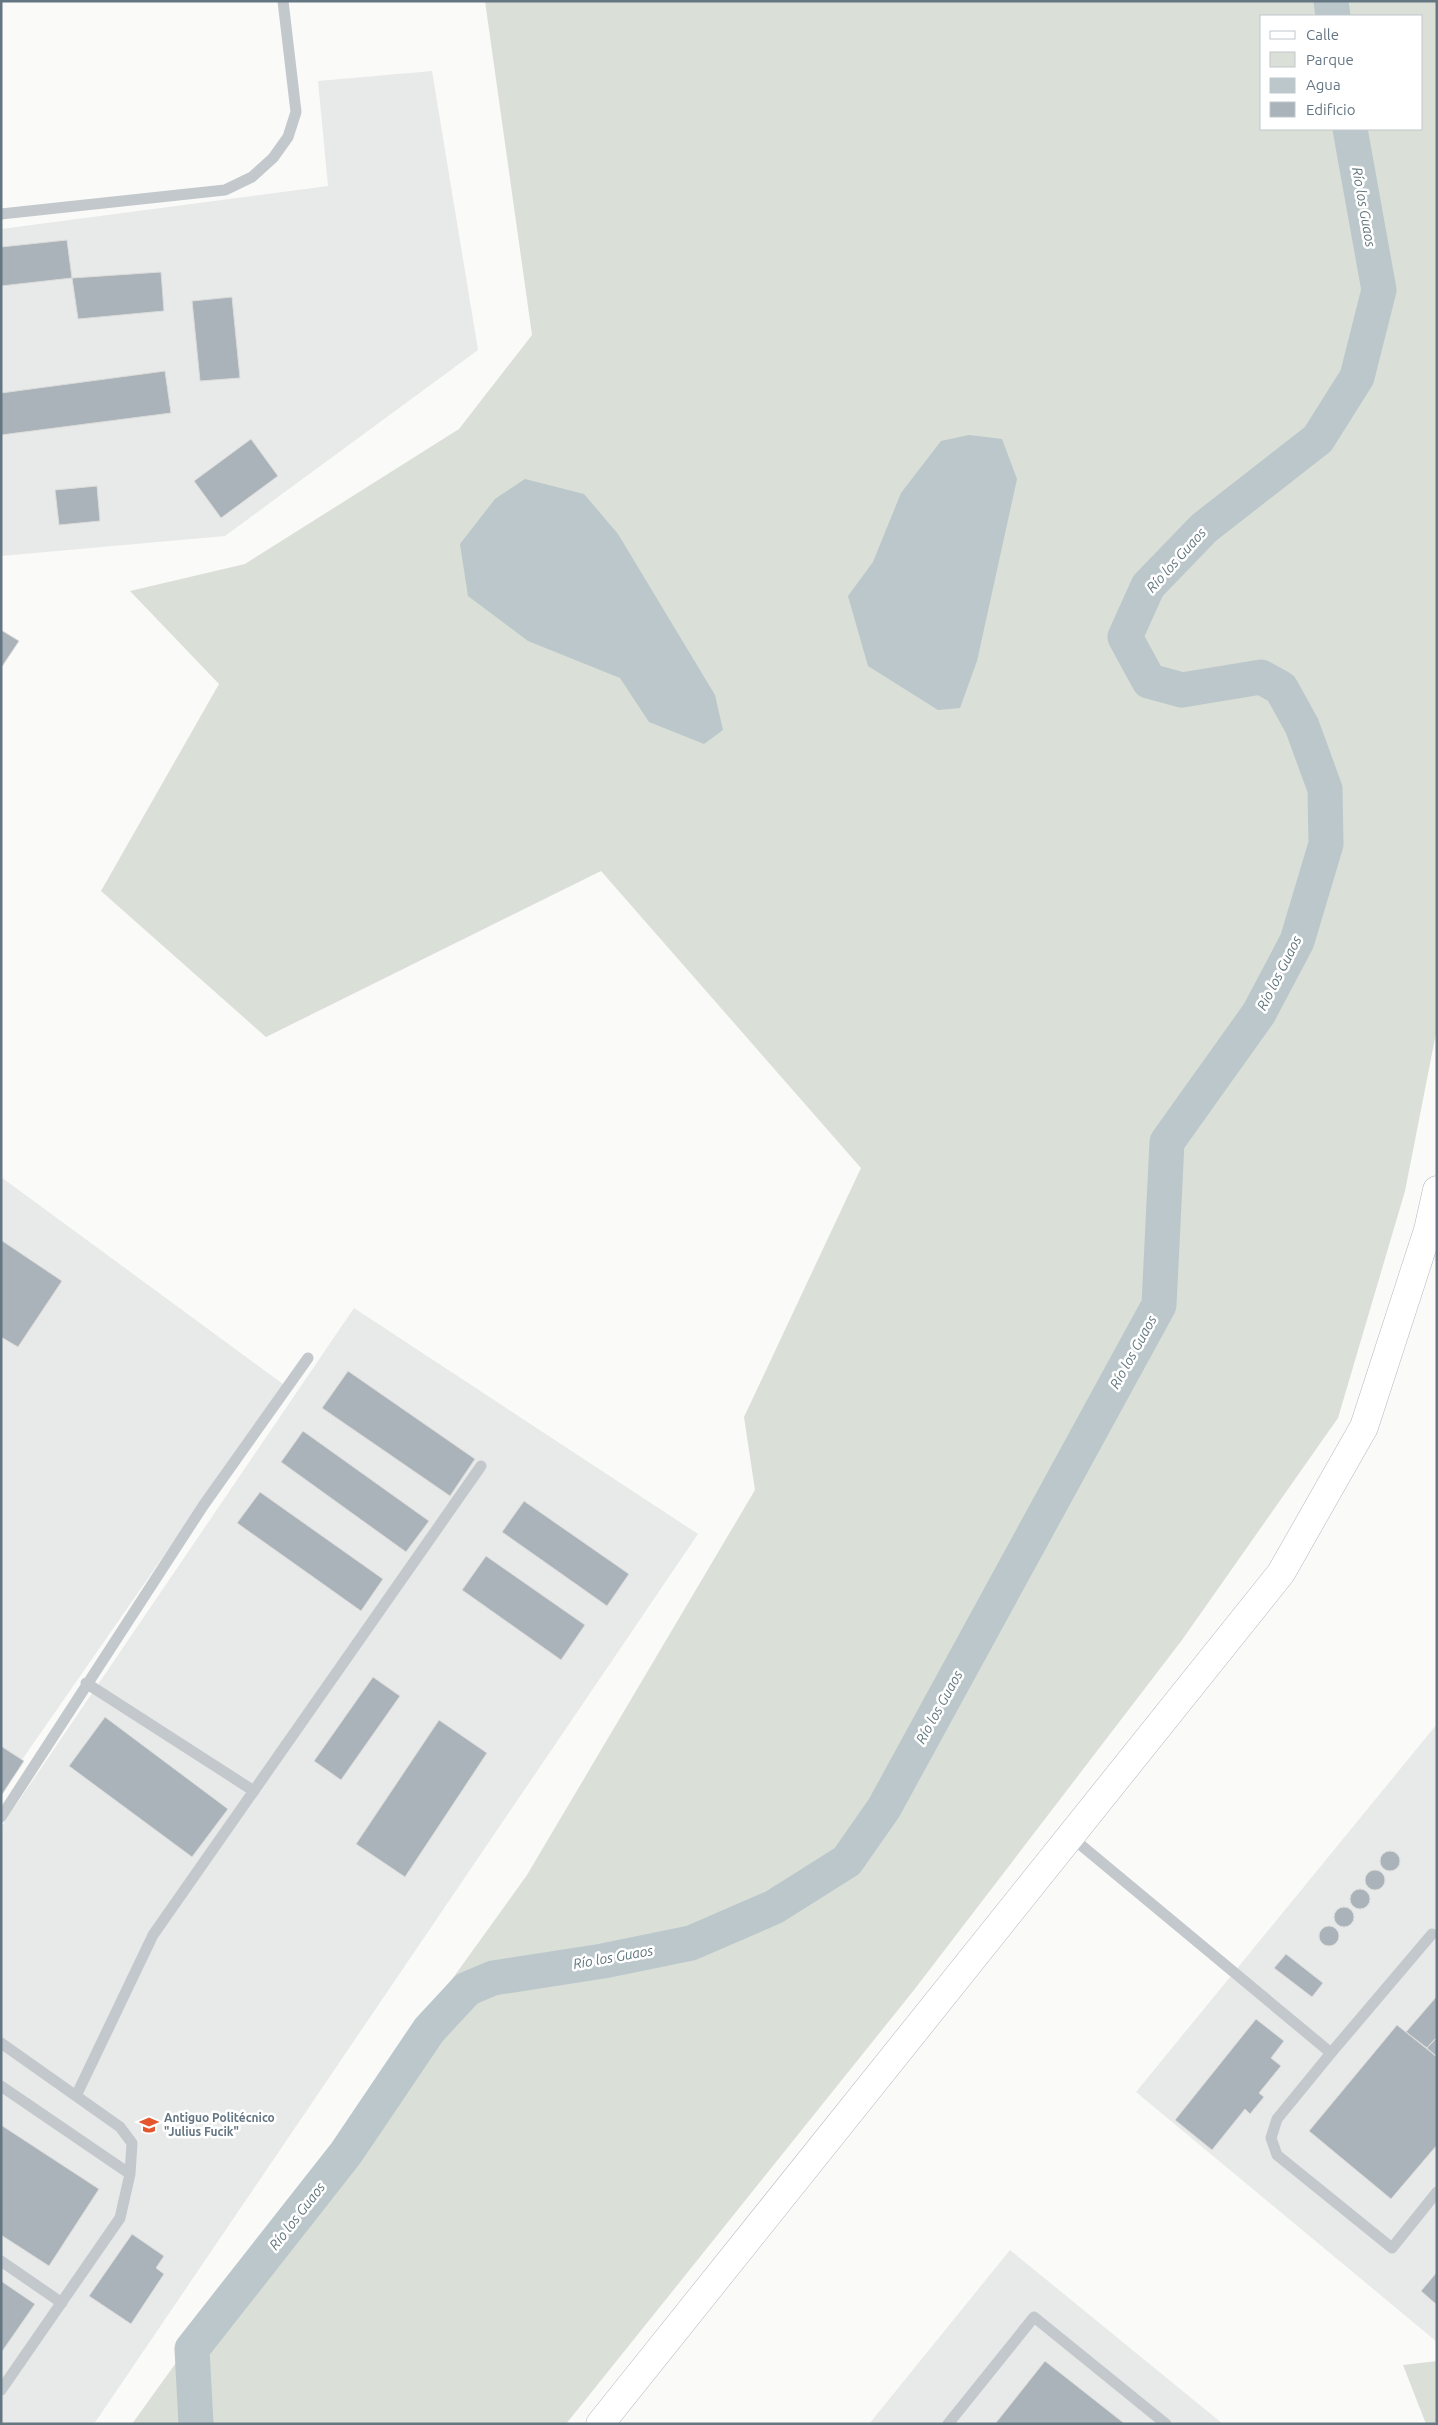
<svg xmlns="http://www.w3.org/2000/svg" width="1438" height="2425" viewBox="0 0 1438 2425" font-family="Ubuntu,sans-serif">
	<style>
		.built { fill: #e8e9e9 }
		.green { fill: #dadfd7; fill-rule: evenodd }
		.water { fill: #bbc7cb }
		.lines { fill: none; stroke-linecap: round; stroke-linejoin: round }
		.river { stroke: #bbc7cb; stroke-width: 35 }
		.building { fill: #aab3b9; stroke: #dcdcda }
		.secondary-casing { stroke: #b3babf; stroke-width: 29 }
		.lane { stroke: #c3c8cc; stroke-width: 11 }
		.secondary { stroke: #fff; stroke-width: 28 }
		.labels { text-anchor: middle; stroke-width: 5; stroke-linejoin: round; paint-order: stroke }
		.poi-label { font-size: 12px; font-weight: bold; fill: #657683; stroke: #fff; text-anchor: start }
		.water-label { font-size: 14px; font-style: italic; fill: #60757c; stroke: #fff }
	</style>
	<rect width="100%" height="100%" fill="#fafaf8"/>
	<path class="built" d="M432,71L478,350L225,536L1,556V229L328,186L318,81Z
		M1,1177L283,1384L1,1790Z
		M354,1308L698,1534L94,2424H1V1827Z
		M1437,1724V2342L1136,2092Z
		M1010,2250L1223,2424H869Z"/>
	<path class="green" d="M485,1H1437V1028L1405,1191L1338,1418L1182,1640L914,1990L566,2424H132L527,1875L755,1490L744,1417L861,1168L601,871L266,1037L101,891L219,684L130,591L245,564L459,429L532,335ZM1262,16H1422V129H1262Z
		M1437,2361V2424H1426L1403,2365Z"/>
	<path class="water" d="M969,435L1002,439L1017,479L977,661L960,708L938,710L868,666L848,596L873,562L901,493L941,441Z
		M525,479L584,494L618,534L715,695L723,730L704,744L649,722L620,678L528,641L468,596L460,544L495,499Z"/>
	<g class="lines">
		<path class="river" d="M1331,1L1333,16
			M196,2424L192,2349L346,2153L429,2030L467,1989L493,1978L603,1961L691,1943L774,1907L847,1861L884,1808L1159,1305L1167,1142L1259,1013L1297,941L1326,844L1325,789L1302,726L1281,688L1261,677L1182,690L1149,681L1125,637L1148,586L1204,528L1318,439L1357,377L1379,290L1350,129"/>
	</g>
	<path class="building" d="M67,240L72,278L1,286V247Z
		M161,272L164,311L78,319L72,278Z
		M232,297L240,378L200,381L192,301Z
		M165,371L171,413L1,435V393Z
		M251,439L278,476L221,518L194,481Z
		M97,486L100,521L59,525L55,490Z
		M1,630L19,641L1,668Z
		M1,1240L62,1281L18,1347L1,1337Z
		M348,1371L475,1459L450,1496L322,1408Z
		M303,1431L429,1521L406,1552L281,1462Z
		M260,1492L383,1579L361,1611L237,1523Z
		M524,1501L629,1574L607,1606L502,1532Z
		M486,1556L585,1625L561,1660L462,1590Z
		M373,1677L400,1696L341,1780L314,1761Z
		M105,1717L228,1809L192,1857L69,1766Z
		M439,1720L487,1753L405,1877L356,1844Z
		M1,1746L24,1761L1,1796Z
		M1380 1861a10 10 0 1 1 20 0a10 10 0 1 1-20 0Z
		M1365 1880a10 10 0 1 1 20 0a10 10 0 1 1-20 0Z
		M1350 1899a10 10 0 1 1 20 0a10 10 0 1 1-20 0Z
		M1334 1917a10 10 0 1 1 20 0a10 10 0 1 1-20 0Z
		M1319 1936a10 10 0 1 1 20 0a10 10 0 1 1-20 0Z
		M1286,1954L1323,1983L1312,1997L1274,1968Z
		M1437,1996V2037L1427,2048L1406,2032Z
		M1256,2019L1284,2041L1271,2058L1281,2066L1259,2093L1264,2097L1250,2114L1245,2109L1212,2150L1175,2120Z
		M1397,2025L1437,2057V2145L1391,2199L1309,2131Z
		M1437,2037V2057L1427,2048Z
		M1,2125L99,2189L49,2266L1,2235Z
		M132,2234L164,2256L156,2268L164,2274L131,2324L89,2296Z
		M1437,2272V2305L1421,2291Z
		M1,2281L35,2304L1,2353Z
		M1045,2361L1125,2424H995Z"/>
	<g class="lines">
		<g class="secondary-casing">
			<path id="secondary" d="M600,2424L1281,1573L1364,1427L1428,1230L1437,1190"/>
		</g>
		<path class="lane" d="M1,214L225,190L252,177L273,158L288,137L296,112L283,1
			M86,1683L254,1791
			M1,1817L203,1506L308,1358
			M1070,1836L1331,2053L1277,2119L1271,2138L1277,2155L1392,2248L1437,2192
			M1,2043L120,2127L132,2143L130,2174L120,2218L1,2390
			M1331,2053L1432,1934
			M1,2086L130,2174
			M76,2096L153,1935L481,1466
			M1,2261L62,2303
			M948,2424L1034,2317L1166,2424"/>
		<use href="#secondary" class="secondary"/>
	</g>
	<defs>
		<g id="school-bare" transform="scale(1.5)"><path d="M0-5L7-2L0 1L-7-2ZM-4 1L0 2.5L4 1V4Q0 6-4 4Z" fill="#e4572e" stroke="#fff" stroke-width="2.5" paint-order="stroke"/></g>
	</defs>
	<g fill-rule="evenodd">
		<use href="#school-bare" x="149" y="2125"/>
	</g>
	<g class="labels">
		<g class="poi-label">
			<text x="164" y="2122">Antiguo Politécnico<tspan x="164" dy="14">"Julius Fucik"</tspan></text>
		</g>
		<g class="water-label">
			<text transform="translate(1364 207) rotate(80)" y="5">Río los Guaos</text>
			<text transform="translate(1176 560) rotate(-48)" y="5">Río los Guaos</text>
			<text transform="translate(1279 973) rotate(-63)" y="5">Río los Guaos</text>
			<text transform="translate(1133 1352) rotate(-61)" y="5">Río los Guaos</text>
			<text transform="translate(939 1707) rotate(-61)" y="5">Río los Guaos</text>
			<text transform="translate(613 1957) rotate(-10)" y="5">Río los Guaos</text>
			<text transform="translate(297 2216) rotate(-52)" y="5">Río los Guaos</text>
		</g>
	</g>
	<rect width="1438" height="2425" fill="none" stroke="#657683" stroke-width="5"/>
	<rect x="1260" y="15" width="162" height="115" fill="#ffffff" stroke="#c1c8cd"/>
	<rect x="1270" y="31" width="25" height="8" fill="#ffffff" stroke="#c1c8cd"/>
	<text x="1306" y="40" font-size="15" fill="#657683">Calle</text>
	<rect x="1270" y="52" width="25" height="15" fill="#dadfd7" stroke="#c1c8cd"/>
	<text x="1306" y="65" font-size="15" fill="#657683">Parque</text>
	<rect x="1270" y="78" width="25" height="15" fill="#bbc7cb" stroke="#c1c8cd"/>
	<text x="1306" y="90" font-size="15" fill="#657683">Agua</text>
	<rect x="1270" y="102" width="25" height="15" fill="#aab3b9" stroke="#c1c8cd"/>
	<text x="1306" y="115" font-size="15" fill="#657683">Edificio</text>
</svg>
